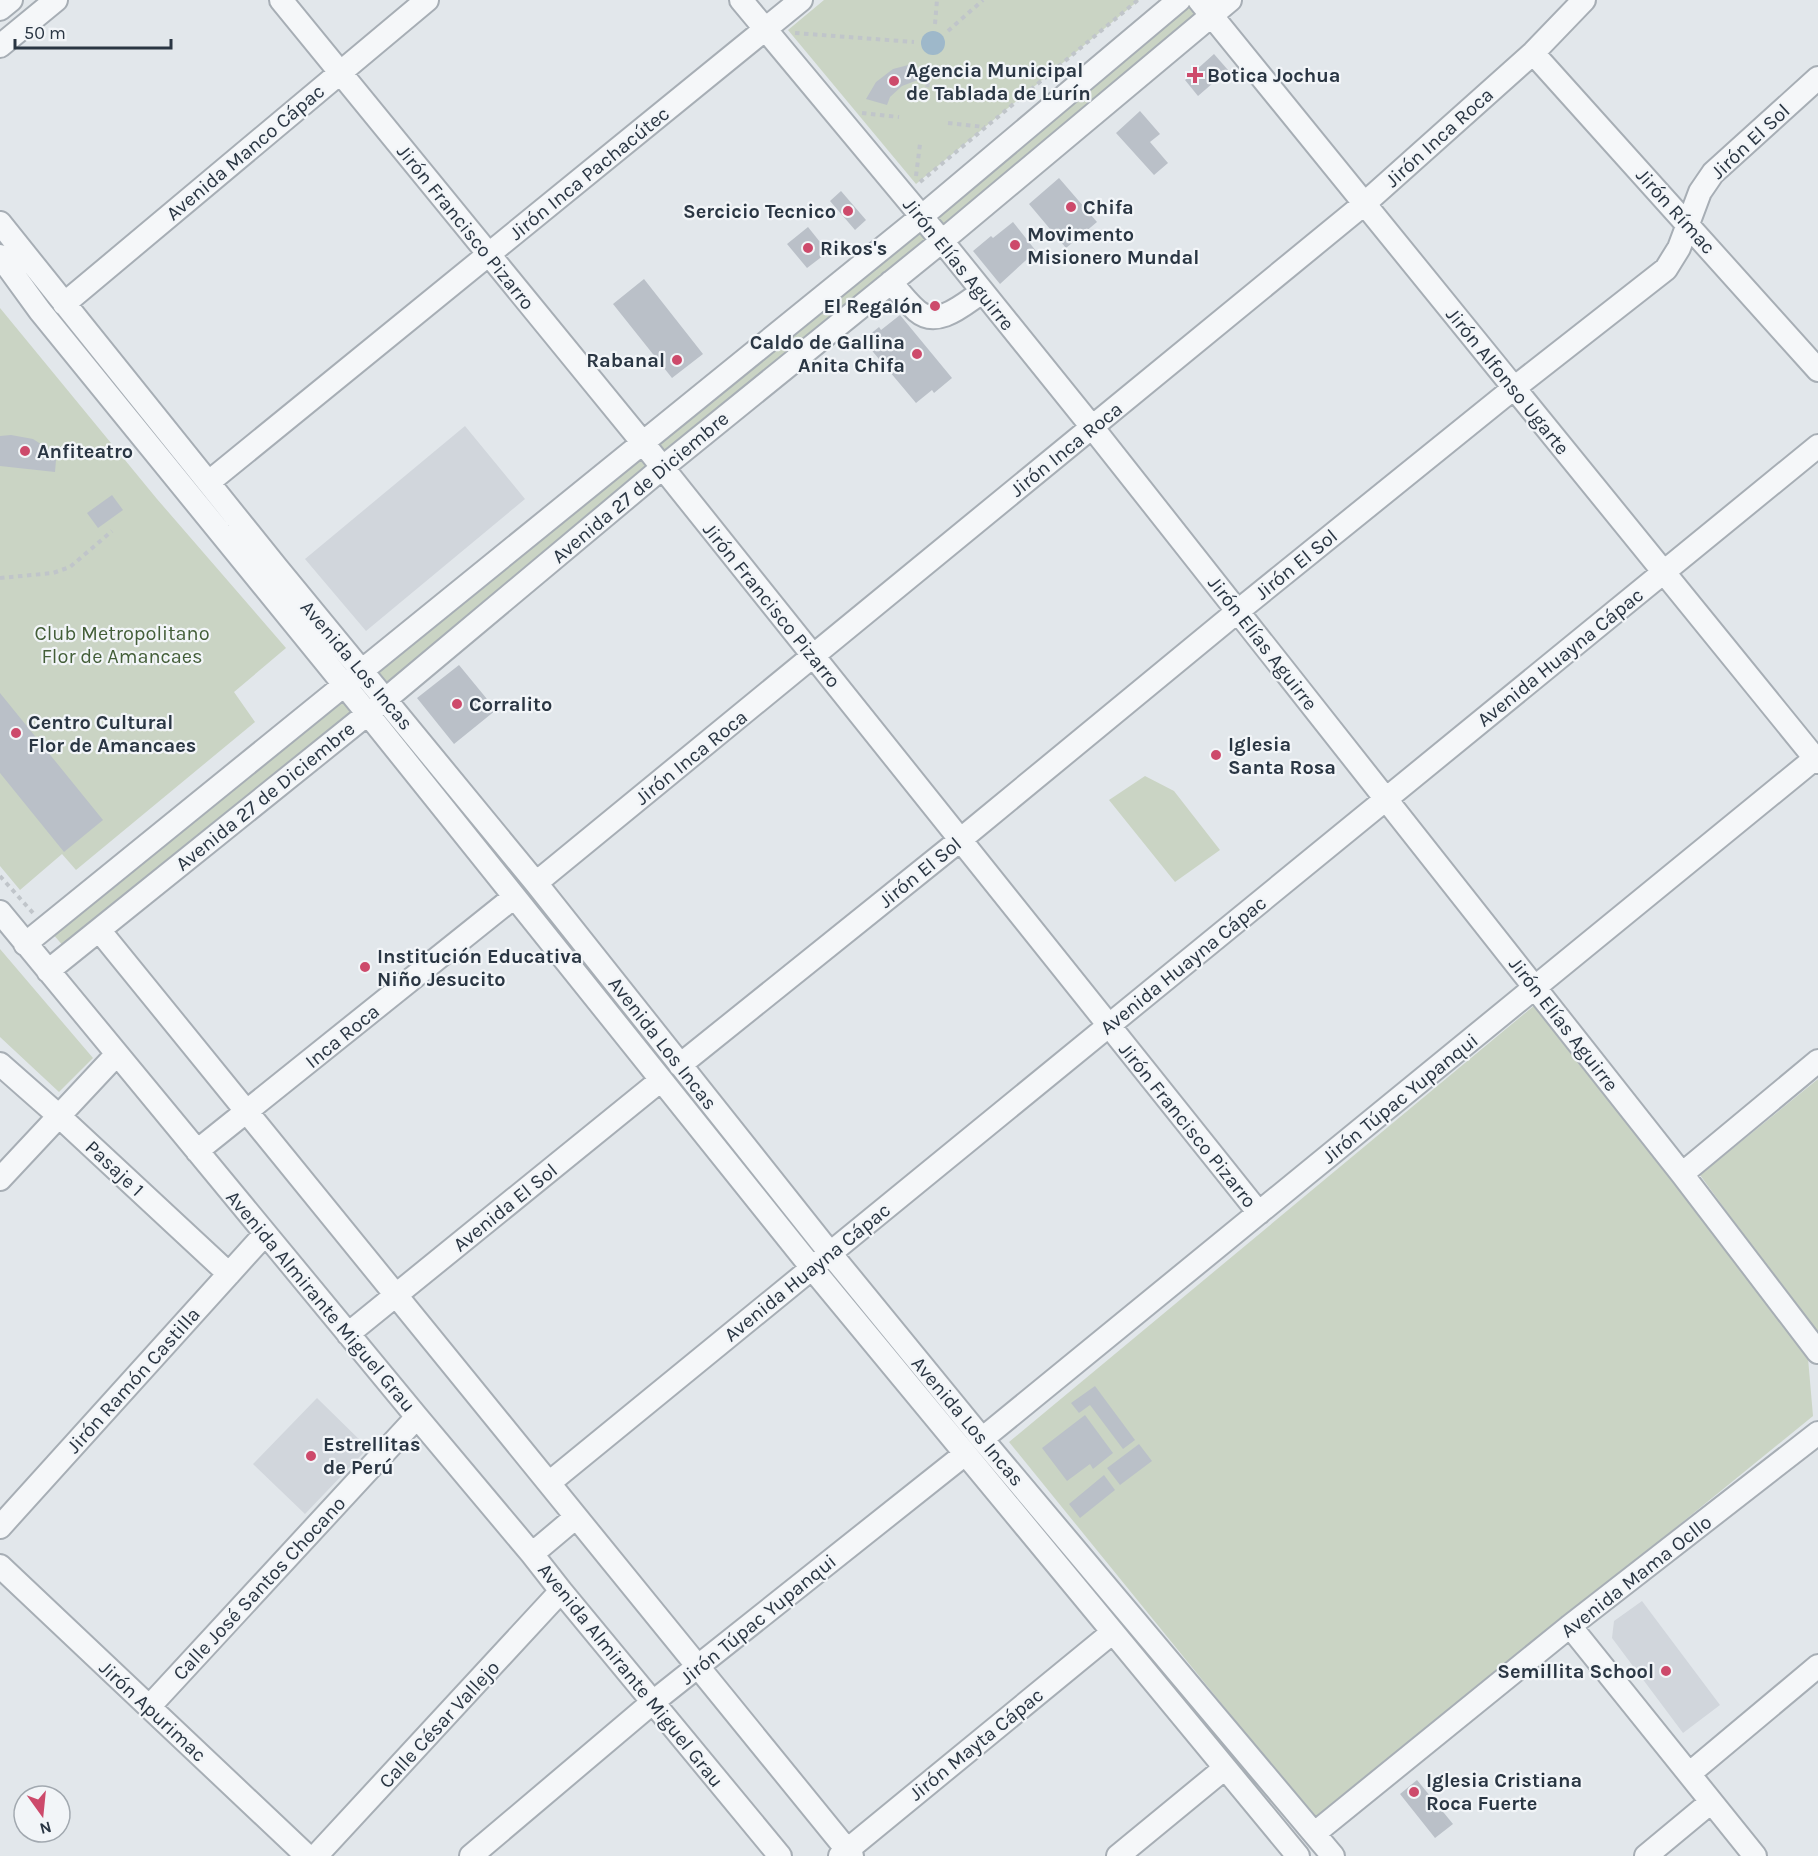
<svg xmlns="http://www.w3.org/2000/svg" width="1818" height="1856" viewBox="0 0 1818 1856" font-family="Karla,sans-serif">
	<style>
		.built { fill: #d1d6dc }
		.green { fill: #cad4c4 }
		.water { fill: #9eb8ca }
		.building { fill: #bac0c8 }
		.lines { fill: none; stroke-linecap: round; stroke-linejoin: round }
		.minor-casing { stroke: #a7aeb5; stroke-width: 26 }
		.path { stroke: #c0c5ca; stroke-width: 4; stroke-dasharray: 4.5 4.5; stroke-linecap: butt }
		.minor { stroke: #f5f7f9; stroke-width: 22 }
		.poi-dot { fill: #cd4a6b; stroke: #f2f5f8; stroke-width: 2 }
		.labels { text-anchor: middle; stroke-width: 4.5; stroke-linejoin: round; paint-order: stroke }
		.poi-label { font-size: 20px; font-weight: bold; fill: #2a3643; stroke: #f2f5f8; text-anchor: start }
		.street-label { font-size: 20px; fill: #2a3643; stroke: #f2f5f8 }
		.park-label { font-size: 20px; fill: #435e38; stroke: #f2f5f8 }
	</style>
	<rect width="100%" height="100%" fill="#e2e7eb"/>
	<path class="built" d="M465,426L525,499L366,631L305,559Z
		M317,1398L368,1448L305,1514L253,1464Z
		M1642,1601L1720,1705L1683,1733L1612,1638L1614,1621Z"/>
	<path class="green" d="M824,0H1139L916,184L788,30Z
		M1191,0L1201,14L942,229L935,217Z
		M920,227L931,240L661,460L651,447Z
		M0,308L157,499L286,648L234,692L255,722L76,870L62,854L20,890L0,866Z
		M642,453L653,467L383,686L372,672Z
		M341,697L355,715L65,948L52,933Z
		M1145,776L1174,791L1220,850L1175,882L1109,800Z
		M0,949L93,1058L59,1092L0,1037Z
		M1536,1004L1808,1358L1813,1416L1316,1820L1009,1442Z
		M1818,1079V1337L1700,1175Z"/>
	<path class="water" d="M921 43a12 12 0 1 1 24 0a12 12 0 1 1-24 0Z"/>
	<path class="building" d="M1214,54L1228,70L1198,96L1185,80Z
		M912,64L918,80L902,86L890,97L887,105L866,99L876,82L893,69Z
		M1140,111L1160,134L1150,142L1168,163L1154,175L1116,133Z
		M1059,178L1097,222L1066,248L1029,204Z
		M841,191L866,220L855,230L830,201Z
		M1013,222L1036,251L1000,284L973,251L991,236L993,238Z
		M808,227L828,252L807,268L787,244Z
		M644,279L703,354L672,378L613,304Z
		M900,315L952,378L934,393L932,390L916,403L863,340L879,327L881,330Z
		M11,435L33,439L47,448L56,460L55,472L0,466V436Z
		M112,495L123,510L98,528L87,513Z
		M459,665L496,710L454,744L417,698Z
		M0,693L103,820L64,852L0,773Z
		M1095,1386L1135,1440L1123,1449L1090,1405L1079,1413L1071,1403Z
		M1085,1415L1113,1453L1093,1469L1090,1464L1067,1481L1042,1448Z
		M1139,1444L1152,1461L1120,1485L1107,1468Z
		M1104,1475L1115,1490L1080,1518L1069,1504Z
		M1417,1780L1453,1824L1435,1838L1400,1794Z"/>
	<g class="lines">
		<g class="minor-casing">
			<path id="minor" d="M281,0L643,443L1259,1213
				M741,0L942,241L1092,427L1682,1174L1818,1352
				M1199,0L1818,762
				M0,9L11,0
				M0,46L56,0
				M1533,53L1818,370
				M0,223L277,568L536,883L830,1253L982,1439L1333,1856
				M0,256L40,311L368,714L812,1268L1298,1856
				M891,282C899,292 908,303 917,311C938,329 965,303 982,292
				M64,304L427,0
				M209,482L801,0
				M536,883L1364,204L1533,53L1584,0
				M0,912L417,1417L532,1554L561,1591L780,1856
				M99,930L852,1856
				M25,944L921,217L1179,0
				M48,971L386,699L662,468L942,241L1230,0
				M0,1064L59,1116L229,1274
				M680,1065L960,840L1238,611L1514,388L1666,269L1679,248L1700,192L1713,173L1818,78
				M197,1151L514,897
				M1682,1174L1818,1061
				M0,1179L117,1054
				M348,1334L661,1080
				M982,1439L1818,756
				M549,1483L1818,446
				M0,1527L265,1234
				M532,1554L576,1517
				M0,1566L307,1856
				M1570,1626L1755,1856
				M149,1707L417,1417
				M1689,1774L1818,1666
				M1315,1833L1570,1626L1818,1433
				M316,1856L561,1591
				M471,1856L653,1702L965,1454
				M840,1856L1113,1632
				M1118,1856L1225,1768
				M1646,1856L1711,1802"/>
		</g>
		<path class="path" d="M935,24L937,0
			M948,31L983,0
			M795,33L914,42
			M926,96L931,62
			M862,113L899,117
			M948,123L985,127
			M916,176L920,144
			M920,182L1138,0
			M0,578L53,573L70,567L112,531
			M0,876L33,913"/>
		<use href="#minor" class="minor"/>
	</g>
	<g class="poi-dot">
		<path d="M1192 66h6v6h6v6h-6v6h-6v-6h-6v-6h6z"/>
		<circle cx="894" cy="81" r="6"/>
		<circle cx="1071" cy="207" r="6"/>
		<circle cx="848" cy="211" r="6"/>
		<circle cx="1015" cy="245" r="6"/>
		<circle cx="808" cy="248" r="6"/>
		<circle cx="935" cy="306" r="6"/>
		<circle cx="917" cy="354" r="6"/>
		<circle cx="677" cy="360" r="6"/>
		<circle cx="25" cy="451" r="6"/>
		<circle cx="457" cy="704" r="6"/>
		<circle cx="16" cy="733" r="6"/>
		<circle cx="1216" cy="755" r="6"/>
		<circle cx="365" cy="967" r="6"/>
		<circle cx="311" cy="1456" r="6"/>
		<circle cx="1666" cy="1671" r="6"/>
		<circle cx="1414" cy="1792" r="6"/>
	</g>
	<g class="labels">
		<g class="poi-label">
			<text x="906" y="77">Agencia Municipal<tspan x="906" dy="23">de Tablada de Lurín</tspan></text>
			<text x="1207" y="82">Botica Jochua</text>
			<text x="1083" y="214">Chifa</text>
			<text x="836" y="218" text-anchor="end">Sercicio Tecnico</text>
			<text x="1027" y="241">Movimento<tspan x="1027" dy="23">Misionero Mundal</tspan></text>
			<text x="820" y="255">Rikos's</text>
			<text x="923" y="313" text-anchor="end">El Regalón</text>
			<text x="905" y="349" text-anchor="end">Caldo de Gallina<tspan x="905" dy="23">Anita Chifa</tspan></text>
			<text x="665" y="367" text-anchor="end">Rabanal</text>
			<text x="37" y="458">Anfiteatro</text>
			<text x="469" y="711">Corralito</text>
			<text x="28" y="729">Centro Cultural<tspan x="28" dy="23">Flor de Amancaes</tspan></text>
			<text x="1228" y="751">Iglesia<tspan x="1228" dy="23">Santa Rosa</tspan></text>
			<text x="377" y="963">Institución Educativa<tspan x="377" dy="23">Niño Jesucito</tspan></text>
			<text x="323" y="1451">Estrellitas<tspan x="323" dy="23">de Perú</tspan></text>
			<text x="1654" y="1678" text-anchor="end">Semillita School</text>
			<text x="1426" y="1787">Iglesia Cristiana<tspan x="1426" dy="23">Roca Fuerte</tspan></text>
		</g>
		<g class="street-label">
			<text transform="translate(1439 137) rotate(-42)" y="7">Jirón Inca Roca</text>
			<text transform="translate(1750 141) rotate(-43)" y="7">Jirón El Sol</text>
			<text transform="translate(245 152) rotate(-40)" y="7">Avenida Manco Cápac</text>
			<text transform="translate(589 173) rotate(-39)" y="7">Jirón Inca Pachacútec</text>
			<text transform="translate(1676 211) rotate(48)" y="7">Jirón Rímac</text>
			<text transform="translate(466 227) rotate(51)" y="7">Jirón Francisco Pizarro</text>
			<text transform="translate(959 264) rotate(51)" y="7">Jirón Elías Aguirre</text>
			<text transform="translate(1508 381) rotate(51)" y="7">Jirón Alfonso Ugarte</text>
			<text transform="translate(1066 449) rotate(-39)" y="7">Jirón Inca Roca</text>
			<text transform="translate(640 487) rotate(-40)" y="7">Avenida 27 de Diciembre</text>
			<text transform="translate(1296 564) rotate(-39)" y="7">Jirón El Sol</text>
			<text transform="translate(772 605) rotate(51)" y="7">Jirón Francisco Pizarro</text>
			<text transform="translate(1263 643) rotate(52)" y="7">Jirón Elías Aguirre</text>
			<text transform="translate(1560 657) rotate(-39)" y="7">Avenida Huayna Cápac</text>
			<text transform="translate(357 665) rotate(50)" y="7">Avenida Los Incas</text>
			<text transform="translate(691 757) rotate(-39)" y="7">Jirón Inca Roca</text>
			<text transform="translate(265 796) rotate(-39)" y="7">Avenida 27 de Diciembre</text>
			<text transform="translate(920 872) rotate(-39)" y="7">Jirón El Sol</text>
			<text transform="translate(1183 965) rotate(-39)" y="7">Avenida Huayna Cápac</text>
			<text transform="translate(1564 1024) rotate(52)" y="7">Jirón Elías Aguirre</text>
			<text transform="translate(342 1036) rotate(-39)" y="7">Inca Roca</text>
			<text transform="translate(663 1043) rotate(52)" y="7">Avenida Los Incas</text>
			<text transform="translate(1400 1098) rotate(-39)" y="7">Jirón Túpac Yupanqui</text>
			<text transform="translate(1188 1125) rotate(51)" y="7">Jirón Francisco Pizarro</text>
			<text transform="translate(115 1168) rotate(43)" y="7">Pasaje 1</text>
			<text transform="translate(505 1207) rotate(-39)" y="7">Avenida El Sol</text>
			<text transform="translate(807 1272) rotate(-39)" y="7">Avenida Huayna Cápac</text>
			<text transform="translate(321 1301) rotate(50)" y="7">Avenida Almirante Miguel Grau</text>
			<text transform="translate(133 1380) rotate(-48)" y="7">Jirón Ramón Castilla</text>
			<text transform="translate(968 1421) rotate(50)" y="7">Avenida Los Incas</text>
			<text transform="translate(1636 1576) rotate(-38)" y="7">Avenida Mama Ocllo</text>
			<text transform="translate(259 1588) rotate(-47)" y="7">Calle José Santos Chocano</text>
			<text transform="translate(758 1619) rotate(-39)" y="7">Jirón Túpac Yupanqui</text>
			<text transform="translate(631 1675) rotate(51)" y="7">Avenida Almirante Miguel Grau</text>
			<text transform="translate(153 1711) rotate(43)" y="7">Jirón Apurimac</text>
			<text transform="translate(439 1724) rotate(-47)" y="7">Calle César Vallejo</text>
			<text transform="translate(976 1744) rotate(-39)" y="7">Jirón Mayta Cápac</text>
		</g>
		<g class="park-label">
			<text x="122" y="640">Club Metropolitano<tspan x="122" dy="23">Flor de Amancaes</tspan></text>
		</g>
	</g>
	<g transform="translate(42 1814) rotate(165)"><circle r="28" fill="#f2f5f8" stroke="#a2a9b0" stroke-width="1.5"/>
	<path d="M0-4.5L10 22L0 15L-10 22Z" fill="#cd4a6b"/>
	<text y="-9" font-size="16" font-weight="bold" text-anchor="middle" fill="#2a3643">N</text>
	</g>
	<path d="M15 39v9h156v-9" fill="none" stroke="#2a3643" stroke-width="3"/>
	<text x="24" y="39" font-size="18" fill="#2a3643" stroke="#f2f5f8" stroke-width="4.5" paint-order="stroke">50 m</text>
</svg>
